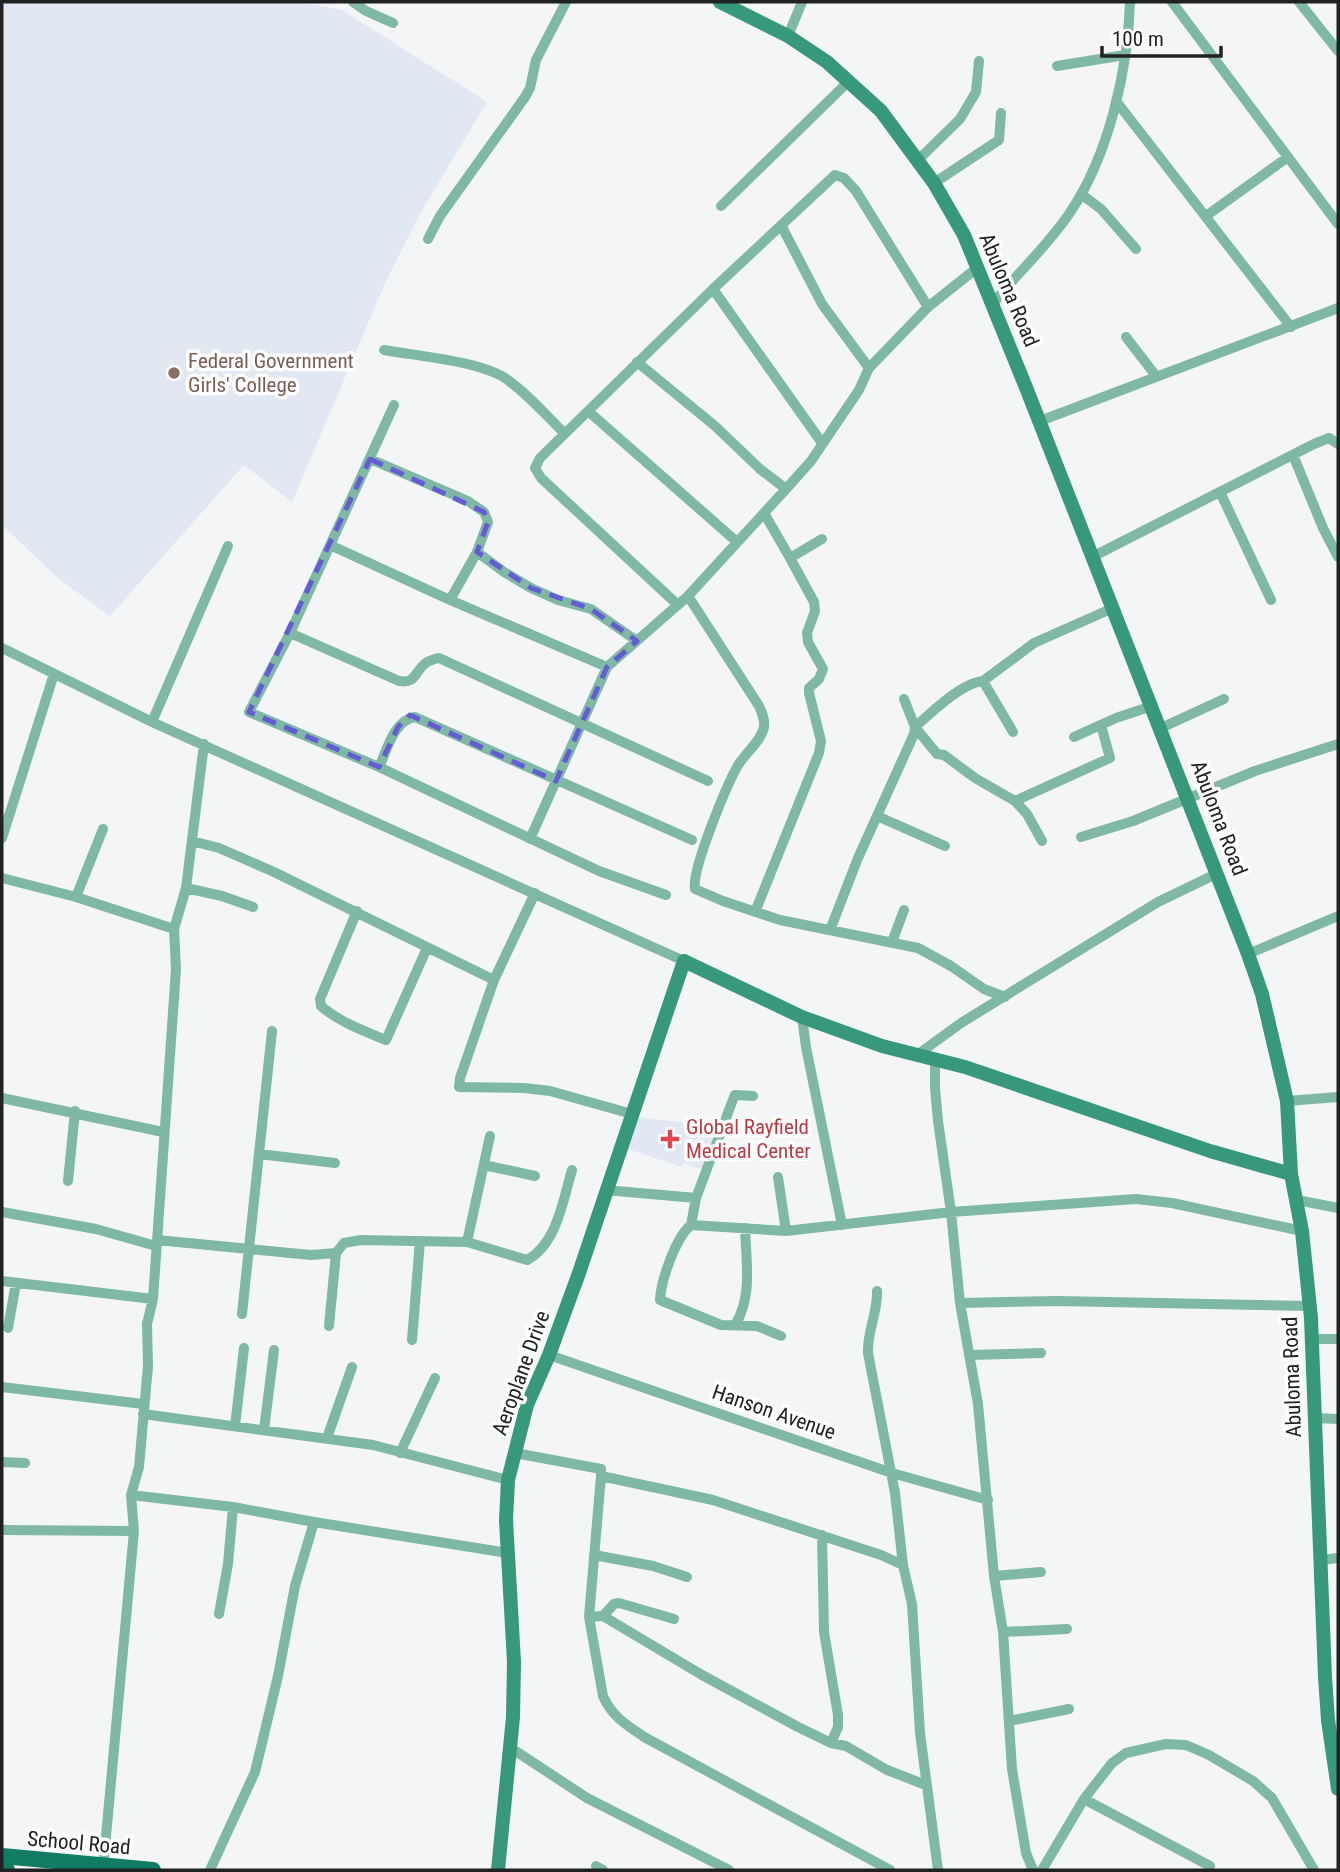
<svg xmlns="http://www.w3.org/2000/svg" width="1340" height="1872" viewBox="0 0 1340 1872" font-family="'Roboto Condensed',sans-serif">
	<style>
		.built { fill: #e2e8f1 }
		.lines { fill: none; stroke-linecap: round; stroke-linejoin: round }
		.street { stroke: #7fb8a4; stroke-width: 10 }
		.secondary { stroke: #38987c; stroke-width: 14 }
		.primary { stroke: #107d63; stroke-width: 16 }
		.marked { fill: none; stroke: #635cd5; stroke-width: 5; stroke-dasharray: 14 9; stroke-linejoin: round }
		.education-dot { fill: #8d6e63; stroke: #fff; stroke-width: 2.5 }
		.health-dot { fill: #e0444e; stroke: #fff; stroke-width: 2.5 }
		.labels { text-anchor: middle; stroke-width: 7; stroke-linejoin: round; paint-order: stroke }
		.street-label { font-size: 21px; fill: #202122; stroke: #fff }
		.education-label { font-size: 21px; fill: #785e54; stroke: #fff; text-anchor: start }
		.health-label { font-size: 21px; fill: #be3a42; stroke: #fff; text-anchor: start }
	</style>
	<rect width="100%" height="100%" fill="#f4f5f7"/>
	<path class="built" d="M2,2H298L342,10L487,102L420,214L386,281L292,502L244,465L110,616L60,580L2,525Z
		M633,1117L681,1122L715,1130L703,1170L684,1163L682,1167L625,1148Z"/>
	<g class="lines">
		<path class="street" d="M353,2L366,11L393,23
			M1172,2L1338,224
			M1299,2L1338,51
			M788,36L802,2
			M1057,66L1125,55
			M1116,101L1291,327
			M919,159L960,119L976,92L979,61
			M934,183L999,140L1001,113
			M1081,194L1101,209L1136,249
			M721,206L849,81
			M1206,216L1288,157
			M781,225L822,304L869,368
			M428,239L440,216L525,97L530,88L536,60L566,2
			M713,289L822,443
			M992,305C1017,273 1049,245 1071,211C1109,154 1128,70 1130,2
			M1126,337L1156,376
			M384,350C417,356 478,361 505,378C527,393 545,414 564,433
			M637,362L715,426L760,469L786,489
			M394,405L290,633L249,712L379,767L599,871L666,895
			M588,411L737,542
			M1040,421L1338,308
			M1293,455L1323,528L1338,557
			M370,459L468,501L484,512L488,522L477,552L450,600
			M1220,492L1271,600
			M764,513L790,558L822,539
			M330,545L450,600L607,667
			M477,552L504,572L531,588L558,600L591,609L637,641
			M1092,557L1314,444L1329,438L1338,444
			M688,596L759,706C762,713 765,719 764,727C761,742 744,754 737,767C726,787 691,871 695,889L723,901L780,920L918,948L951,966L984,989L1005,997
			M678,605L541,478L535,468L540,458L713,289L835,175L844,178L856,191L928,307
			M290,633L399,681C417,684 414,671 427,662C429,661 437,658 439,658L708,781
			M2,648L152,722L684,961
			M983,681L1013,732
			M904,699L915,727L937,754L944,755L975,778L1015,801L1027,814L1042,841
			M152,722L228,546
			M1161,728L1224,699
			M1074,737L1116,718L1152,706
			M379,767C387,750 394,720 415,717L692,840
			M1015,801L1110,758L1101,725
			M877,816L945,846
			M1081,837L1133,821L1255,771L1338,744
			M2,838L54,674
			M530,839L607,667L688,596L786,489L811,461L859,390L869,368L928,307L977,268
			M192,841L219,848L274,872L494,980
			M2,878L76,897L174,929
			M186,888L222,896L253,907
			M535,893L494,980L460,1078L459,1087L524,1088L550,1091L632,1114
			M76,897L103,829
			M357,911L320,999L321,1006C339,1022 364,1031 386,1040L427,948
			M755,912L819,753L821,741L809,693V688L819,679L823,669L808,642L807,633L815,611L814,602L790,558
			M830,930L858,858L914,734L915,727C931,713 961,683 983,681L1034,643L1113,608
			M892,942L904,910
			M1248,954L1338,916
			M802,1017L806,1047L842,1225
			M917,1055L961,1023L1158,902L1218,873
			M935,1059V1088L938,1121L951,1212L960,1303L978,1404L994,1576L1003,1632L1012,1769L1026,1853L1033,1870
			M753,1096L735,1095L732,1102L696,1198L691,1225C676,1237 661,1280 660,1300L721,1325L757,1326L781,1336
			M2,1098L163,1132
			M1287,1101L1338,1097
			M259,1154L335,1163
			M484,1165L535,1176
			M778,1177L786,1231
			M68,1181L75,1111
			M605,1190L696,1198
			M1297,1200L1338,1208
			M2,1212L96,1229L156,1246
			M691,1225L786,1231L951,1212L1136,1199L1172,1203L1302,1231
			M157,1240L311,1255L336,1253
			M467,1242L490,1136
			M2,1281L153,1299
			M877,1291C878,1312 867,1331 868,1353L895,1493L903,1565L912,1604L920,1733L938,1870
			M960,1303L1057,1301L1310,1306
			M242,1314L272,1031
			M735,1325C753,1296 746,1261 745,1228
			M329,1326L336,1253L344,1243L361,1240L467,1242L527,1260C557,1244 563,1200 572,1170
			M8,1328L16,1283
			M1312,1339H1338
			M412,1340L420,1241
			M549,1355L892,1473L988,1500
			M969,1355L1041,1353
			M2,1387L143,1404
			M143,1414L373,1445L508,1480
			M1314,1418L1338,1419
			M235,1426L244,1348
			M264,1430L274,1350
			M327,1438L352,1367
			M400,1453L435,1378
			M515,1453L601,1469V1476L713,1500L881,1555L903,1565
			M2,1462L25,1463
			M601,1476L589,1617L603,1696C612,1717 628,1726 646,1738L890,1870
			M131,1495L233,1507L314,1522L295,1586L278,1676L255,1772L210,1870
			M314,1522L508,1553
			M2,1530L134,1531
			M822,1535L824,1632L838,1715V1727L831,1743
			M594,1555L653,1566L687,1577
			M1320,1560L1338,1558
			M994,1576L1041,1572
			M219,1614L228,1564L233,1507
			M603,1616L614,1604L619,1603L674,1619
			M589,1617L603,1616L702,1675L798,1727L831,1743L846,1746L887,1770L926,1785
			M1003,1632L1067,1629
			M1009,1721L1069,1709
			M511,1748L587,1798L729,1870
			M1084,1799L1210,1866
			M596,1866L603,1870
			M103,1869L134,1531L131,1495L139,1467L148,1366L147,1324L153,1299L176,969L174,929L186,888L204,744
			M1042,1870L1084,1799L1112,1763L1126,1753L1166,1744L1186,1745L1209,1755L1253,1781L1272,1798L1314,1870"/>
		<path class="secondary" d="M720,2L788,36L827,62L881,111L934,183L964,235L1027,390L1248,954L1262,994L1287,1101L1291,1174L1302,1231L1311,1318L1325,1677L1328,1720L1338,1789
			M498,1870L513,1717L514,1662L506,1520L508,1480L527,1405L549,1355L579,1273L684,961L802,1017L882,1046L965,1067L1210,1151L1291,1174"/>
		<path class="primary" d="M2,1856L153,1870
			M2,1870H7"/>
	</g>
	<path class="marked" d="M370,459L484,512L488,522L477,552L531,588L591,609L637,641L607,667L556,781L410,715L398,727L379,767L249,712Z"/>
	<circle class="education-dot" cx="174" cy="373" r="7"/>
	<path class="health-dot" d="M666.5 1128.5h7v7h7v7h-7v7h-7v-7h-7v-7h7z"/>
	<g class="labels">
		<g class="street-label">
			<text transform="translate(1009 290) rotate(67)" y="7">Abuloma Road</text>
			<text transform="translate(1219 818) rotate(69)" y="7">Abuloma Road</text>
			<text transform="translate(521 1373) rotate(-70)" y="7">Aeroplane Drive</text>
			<text transform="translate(1292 1377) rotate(-92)" y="7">Abuloma Road</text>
			<text transform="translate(774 1412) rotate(19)" y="7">Hanson Avenue</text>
			<text transform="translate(79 1843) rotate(5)" y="7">School Road</text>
		</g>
		<g class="education-label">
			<text x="188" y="368">Federal Government<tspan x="188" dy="24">Girls' College</tspan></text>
		</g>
		<g class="health-label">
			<text x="686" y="1134">Global Rayfield<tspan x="686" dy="24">Medical Center</tspan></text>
		</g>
	</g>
	<rect width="1340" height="1872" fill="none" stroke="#202122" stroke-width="7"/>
	<path d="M1102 46v10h119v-10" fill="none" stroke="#202122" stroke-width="3.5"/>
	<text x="1112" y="46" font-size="21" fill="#202122" stroke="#ffffff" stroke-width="5" paint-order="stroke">100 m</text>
</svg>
